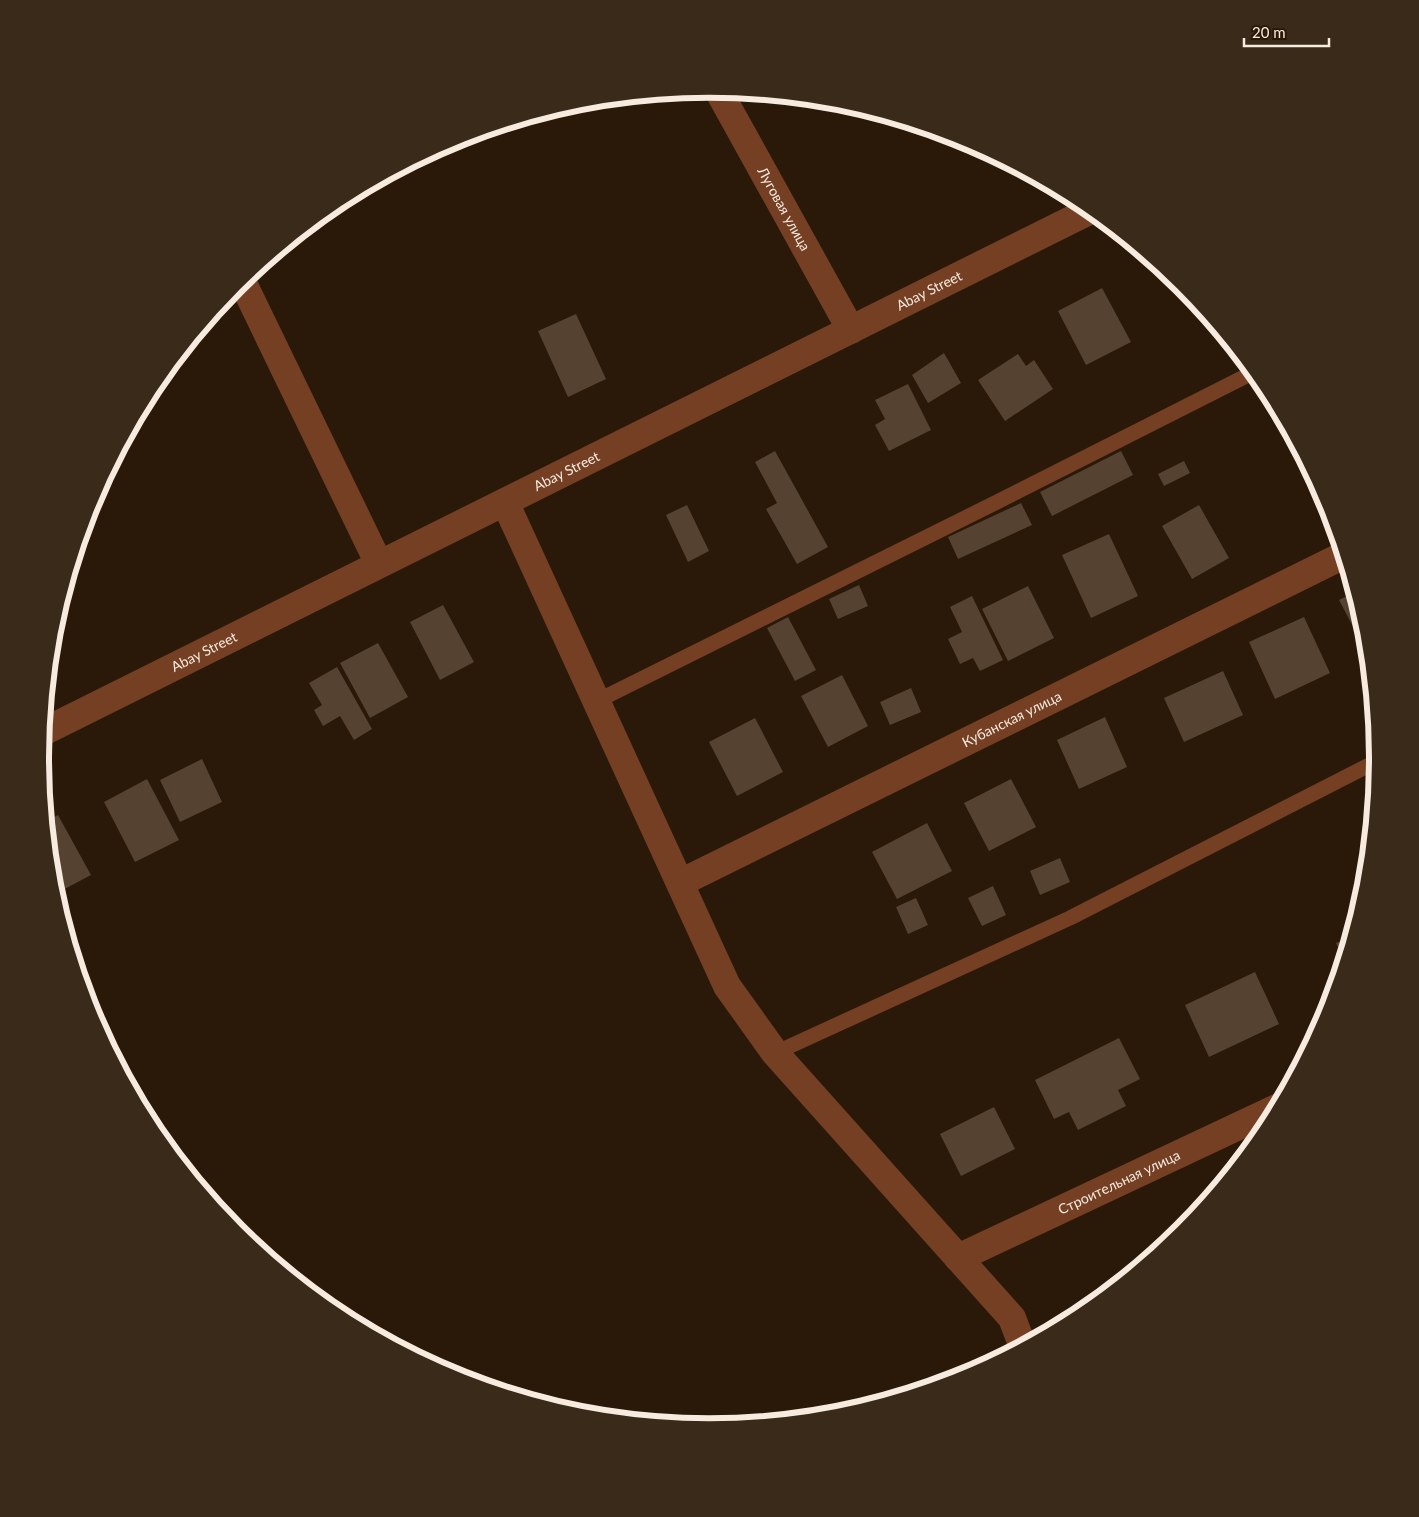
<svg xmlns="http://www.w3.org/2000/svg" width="1419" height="1517" viewBox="0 0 1419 1517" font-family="Lato,sans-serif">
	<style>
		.building { fill: #554230 }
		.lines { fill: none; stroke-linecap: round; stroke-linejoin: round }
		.lane { stroke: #743f23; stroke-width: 15 }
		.street { stroke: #743f23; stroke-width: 28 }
		.labels { text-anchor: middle; stroke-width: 5; stroke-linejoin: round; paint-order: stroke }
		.street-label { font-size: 14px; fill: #f7eadf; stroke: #2a1908 }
		.rim { fill: none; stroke: #f7eadf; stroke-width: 6 }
	</style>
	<rect width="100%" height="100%" fill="#2a1908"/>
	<path class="building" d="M1102,288L1131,342L1086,365L1058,311Z
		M576,314L606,379L568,397L538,331Z
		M944,353L961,383L928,403L912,375Z
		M1018,354L1026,366L1034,360L1053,389L1005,421L978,380Z
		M908,384L931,430L889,451L875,425L885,419L875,400Z
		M775,451L828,547L797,564L766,509L777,503L755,462Z
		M1121,451L1133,475L1052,516L1040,492Z
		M1184,461L1190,473L1164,486L1158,474Z
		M1021,503L1032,525L958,559L948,537Z
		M687,505L709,551L688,562L666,515Z
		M1199,505L1229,558L1192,579L1162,526Z
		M1109,534L1138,596L1091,618L1062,555Z
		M859,585L868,606L838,619L829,599Z
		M1028,586L1054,638L1008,661L982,609Z
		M1355,592L1366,628L1369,657L1339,600Z
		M972,596L1003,660L980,671L973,658L960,664L948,639L962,632L950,607Z
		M443,605L474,662L440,680L410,622Z
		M788,617L816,670L795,681L767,628Z
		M1304,617L1330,673L1275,699L1249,642Z
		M378,643L408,697L370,718L340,663Z
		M337,667L372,729L354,740L340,716L323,726L314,710L322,705L309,683Z
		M1223,671L1243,715L1184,742L1164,698Z
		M842,675L868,726L828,747L801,696Z
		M911,688L921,712L890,725L880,702Z
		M1105,717L1127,767L1079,789L1057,740Z
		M755,718L783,772L737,796L709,742Z
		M202,759L222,802L180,822L160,780Z
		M147,779L179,840L135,862L104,802Z
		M1011,779L1036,827L989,851L964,803Z
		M58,815L91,875L59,892L52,878L46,821Z
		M927,823L952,871L897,899L872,852Z
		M1060,858L1070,882L1040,895L1030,871Z
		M993,886L1006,915L982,926L968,898Z
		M916,898L928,925L908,934L896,907Z
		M1352,936L1344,961L1336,943Z
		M1255,972L1279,1024L1209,1057L1185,1005Z
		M1119,1038L1140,1079L1118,1090L1126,1106L1078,1130L1069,1112L1054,1119L1035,1080Z
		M994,1107L1015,1149L961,1176L940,1134Z"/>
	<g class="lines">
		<path class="lane" d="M597,701L995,503L1254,372
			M775,1053L1070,918L1379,760"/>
		<g class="street">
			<path id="s1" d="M718,90L851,330"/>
			<path d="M242,281L379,564"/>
			<path d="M505,502L727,986L775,1053L1012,1318L1023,1347"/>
			<path id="s2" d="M43,732L1091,210"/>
			<path id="s3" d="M680,883L1344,555"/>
			<path id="s4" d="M958,1258L1279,1107"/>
		</g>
	</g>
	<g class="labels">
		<g class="street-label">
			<text dy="5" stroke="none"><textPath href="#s1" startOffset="136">Луговая улица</textPath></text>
			<text dy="5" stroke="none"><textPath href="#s2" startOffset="990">Abay Street</textPath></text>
			<text dy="5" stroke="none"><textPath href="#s2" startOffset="585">Abay Street</textPath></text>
			<text dy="5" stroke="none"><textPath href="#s2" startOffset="180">Abay Street</textPath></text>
			<text dy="5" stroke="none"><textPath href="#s3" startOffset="370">Кубанская улица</textPath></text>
			<text dy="5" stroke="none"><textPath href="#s4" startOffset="178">Строительная улица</textPath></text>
		</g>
	</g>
	<path d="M0 0H1419V1517H0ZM49 758a660 660 0 1 1 1320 0a660 660 0 1 1-1320 0Z" fill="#3a2a19" fill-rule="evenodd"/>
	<path class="rim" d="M49 758a660 660 0 1 1 1320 0a660 660 0 1 1-1320 0Z"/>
	<path d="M1244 38v8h85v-8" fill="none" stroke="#f7eadf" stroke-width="2.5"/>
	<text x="1252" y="38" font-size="15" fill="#f7eadf" stroke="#2a1908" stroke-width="4" paint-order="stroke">20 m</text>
</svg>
